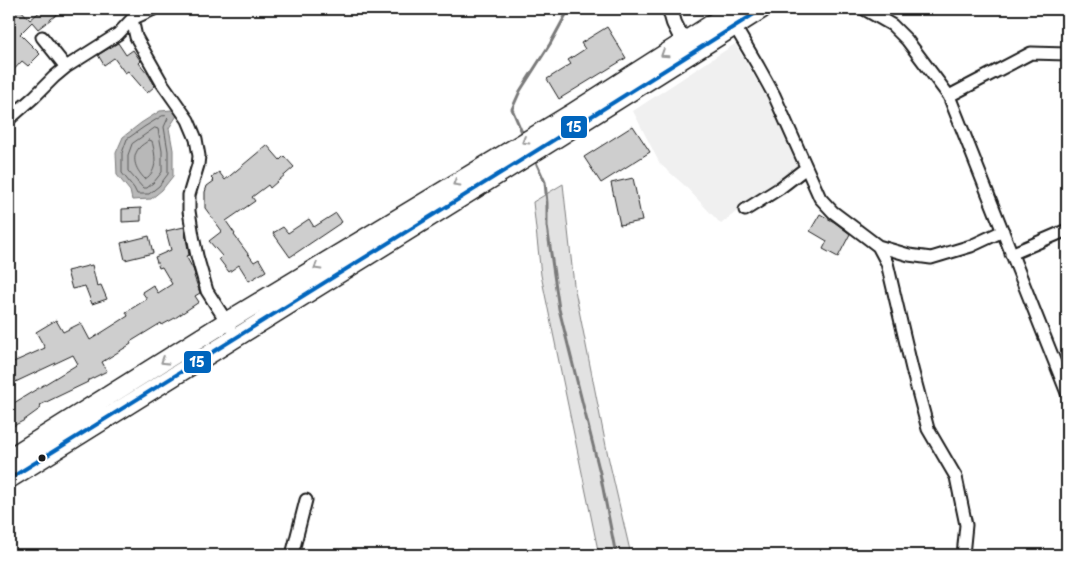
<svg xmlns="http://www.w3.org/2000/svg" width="1076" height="564" viewBox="0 0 1076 564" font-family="'Playpen Sans',sans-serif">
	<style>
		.built { fill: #f0f0f0 }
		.green { fill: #e2e2e2; stroke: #7f7f7f }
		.water { fill: #b8b8b8; stroke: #7a7a7a }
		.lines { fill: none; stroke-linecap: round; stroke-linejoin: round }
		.shore { stroke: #5a5a5a; stroke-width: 1 }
		.stream { stroke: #7a7a7a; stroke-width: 3 }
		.building { fill: #cecece; stroke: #1c1c1c }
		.minor-casing { stroke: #1c1c1c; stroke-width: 15 }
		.tertiary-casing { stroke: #1c1c1c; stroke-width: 18 }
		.trunk-casing { stroke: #1c1c1c; stroke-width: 21 }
		.minor { stroke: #fff; stroke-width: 11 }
		.tertiary { stroke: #fff; stroke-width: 14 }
		.trunk { stroke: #fff; stroke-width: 18 }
		.bus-1-casing { stroke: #fff; stroke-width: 8 }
		.bus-1 { stroke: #0065bd; stroke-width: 4 }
		.oneway { stroke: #999 }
		.bus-dot { fill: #1c1c1c; stroke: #fff; stroke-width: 2 }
		.line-badge { stroke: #fff; stroke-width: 2 }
		.badge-label { font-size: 14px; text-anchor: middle; font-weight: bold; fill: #fff }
	</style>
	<rect width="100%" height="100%" fill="#fff"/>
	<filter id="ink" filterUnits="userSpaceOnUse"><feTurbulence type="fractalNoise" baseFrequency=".02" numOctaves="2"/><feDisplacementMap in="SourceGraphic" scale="10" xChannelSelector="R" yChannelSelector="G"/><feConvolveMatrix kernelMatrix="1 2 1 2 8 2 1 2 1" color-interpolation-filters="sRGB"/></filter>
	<g filter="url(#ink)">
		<path class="built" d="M735,44L774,110L800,164V170L742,207L721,224L683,184L660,164L633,111Z"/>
		<path class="green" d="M563,184L574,285L608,456L631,555H599L541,275L533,202Z"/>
		<path class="water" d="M172,110L178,114L169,128L173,150V176L162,190L151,199L132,200L130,191L117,175L116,153L123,137L141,123L160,111Z"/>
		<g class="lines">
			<path class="shore" d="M166,116L168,118L164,127L168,151V174L159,186L149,194H137L134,188L122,173V153L127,139L144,127L162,116Z
				M155,128L158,129L162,151V172L154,182L147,188H143L128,171V155L132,144Z
				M149,140L152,141C155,154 159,171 145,179C137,171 130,159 139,148C141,145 146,143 149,140Z"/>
			<path class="stream" d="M524,137L512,109L520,91L550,44L569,9
				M534,158L545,182L547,203V226L559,309L600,473L616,555"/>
		</g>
		<path class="building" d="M9,9H20L30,20L43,9H64L38,29L32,22L20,34L40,54L28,66L22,61L9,75Z
			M607,27L626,58L559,99L547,79L571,64L568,60L585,49L581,43Z
			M118,43L126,55L133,50L140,60L141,61L139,63L148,74L155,86L147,93L128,71L125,73L114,58L104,65L98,55Z
			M633,126L650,152L601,183L584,157Z
			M267,145L280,160L284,156L294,167L270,188L268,185L252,197L255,201L226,221L235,234L234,235L254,262L259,259L266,271L249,281L239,265L229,272L219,259L222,256L209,241L222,231L205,208V192L207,186L214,181L211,178L219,172L225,180Z
			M633,178L642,221L620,225L611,183Z
			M141,208V221L122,222V209Z
			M336,213L342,222L290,257L273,233L283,227L288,233L309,219L314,227Z
			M820,214L834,222L850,234L838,257L823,249L827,241L810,231Z
			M184,227L189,255L186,256L193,269L195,275L194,276L200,293L195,296L199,302L175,318L162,325L161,323L130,342L131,344L102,362L107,371L87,381L88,382L40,405L41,408L23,421L9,428V406L78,364L73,355L9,385V364L45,348L36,332L56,320L63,332L81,323L90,340L128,316L126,312L147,299L142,292L153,285L158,293L172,284L162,267L159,268L155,257L171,250L166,231Z
			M149,236L153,253L125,260L121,243Z
			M92,265L97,286L101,285L107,299L92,304L85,286L72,289L67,271Z"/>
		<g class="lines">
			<g class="minor-casing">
				<path id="minor" d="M154,9L132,19L136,37L162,83L188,120L196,139L199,156L198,165L189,195V211L193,236L197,256L207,291L230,327
					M864,9L892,25L907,40L949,96L1067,393
					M734,25L758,66L774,95L820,198L833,212L849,224L878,246L909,255L931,258L971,246L1003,231
					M42,37L66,67
					M949,96L1031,53L1067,54
					M9,119L34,97L54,77L66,67L118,34L132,19
					M745,210L780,188L806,168
					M878,246L887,263L912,369L928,429L956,477L966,525L963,555
					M1011,254L1067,230
					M292,555L306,500"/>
			</g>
			<g class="tertiary-casing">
				<path id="tertiary" d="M670,9L674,23L683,41"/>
			</g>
			<g class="trunk-casing">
				<path id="trunk" d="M9,458L226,322L569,115L735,9
					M9,479L560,136L762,9"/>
			</g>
			<use href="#minor" class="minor"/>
			<use href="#tertiary" class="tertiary"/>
			<use href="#trunk" class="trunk"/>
			<g class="bus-1-casing">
				<path id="bus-1" d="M9,479L560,136L762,9"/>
			</g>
			<use href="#bus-1" class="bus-1"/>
		</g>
		<defs><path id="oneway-chevron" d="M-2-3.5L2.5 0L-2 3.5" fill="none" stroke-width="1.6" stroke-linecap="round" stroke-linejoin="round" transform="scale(1.25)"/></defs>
		<g class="oneway">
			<use href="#oneway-chevron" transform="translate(664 54) rotate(147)"/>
			<use href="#oneway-chevron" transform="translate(525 141) rotate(149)"/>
			<use href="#oneway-chevron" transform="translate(456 183) rotate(149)"/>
			<use href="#oneway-chevron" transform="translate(317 267) rotate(149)"/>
			<use href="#oneway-chevron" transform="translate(164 361) rotate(148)"/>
		</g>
	</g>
	<circle class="bus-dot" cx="42" cy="458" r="4.5"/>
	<g class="line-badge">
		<rect x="560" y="115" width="28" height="24" rx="5" fill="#0065bd"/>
		<rect x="183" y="350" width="29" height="24" rx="5" fill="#0065bd"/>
	</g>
	<g class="badge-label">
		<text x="574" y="132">15</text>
		<text x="197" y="367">15</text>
	</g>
	<rect width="1076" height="564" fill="none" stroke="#fff" stroke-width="30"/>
	<rect x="15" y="15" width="1046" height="534" fill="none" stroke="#1c1c1c" stroke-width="2" filter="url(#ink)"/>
</svg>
